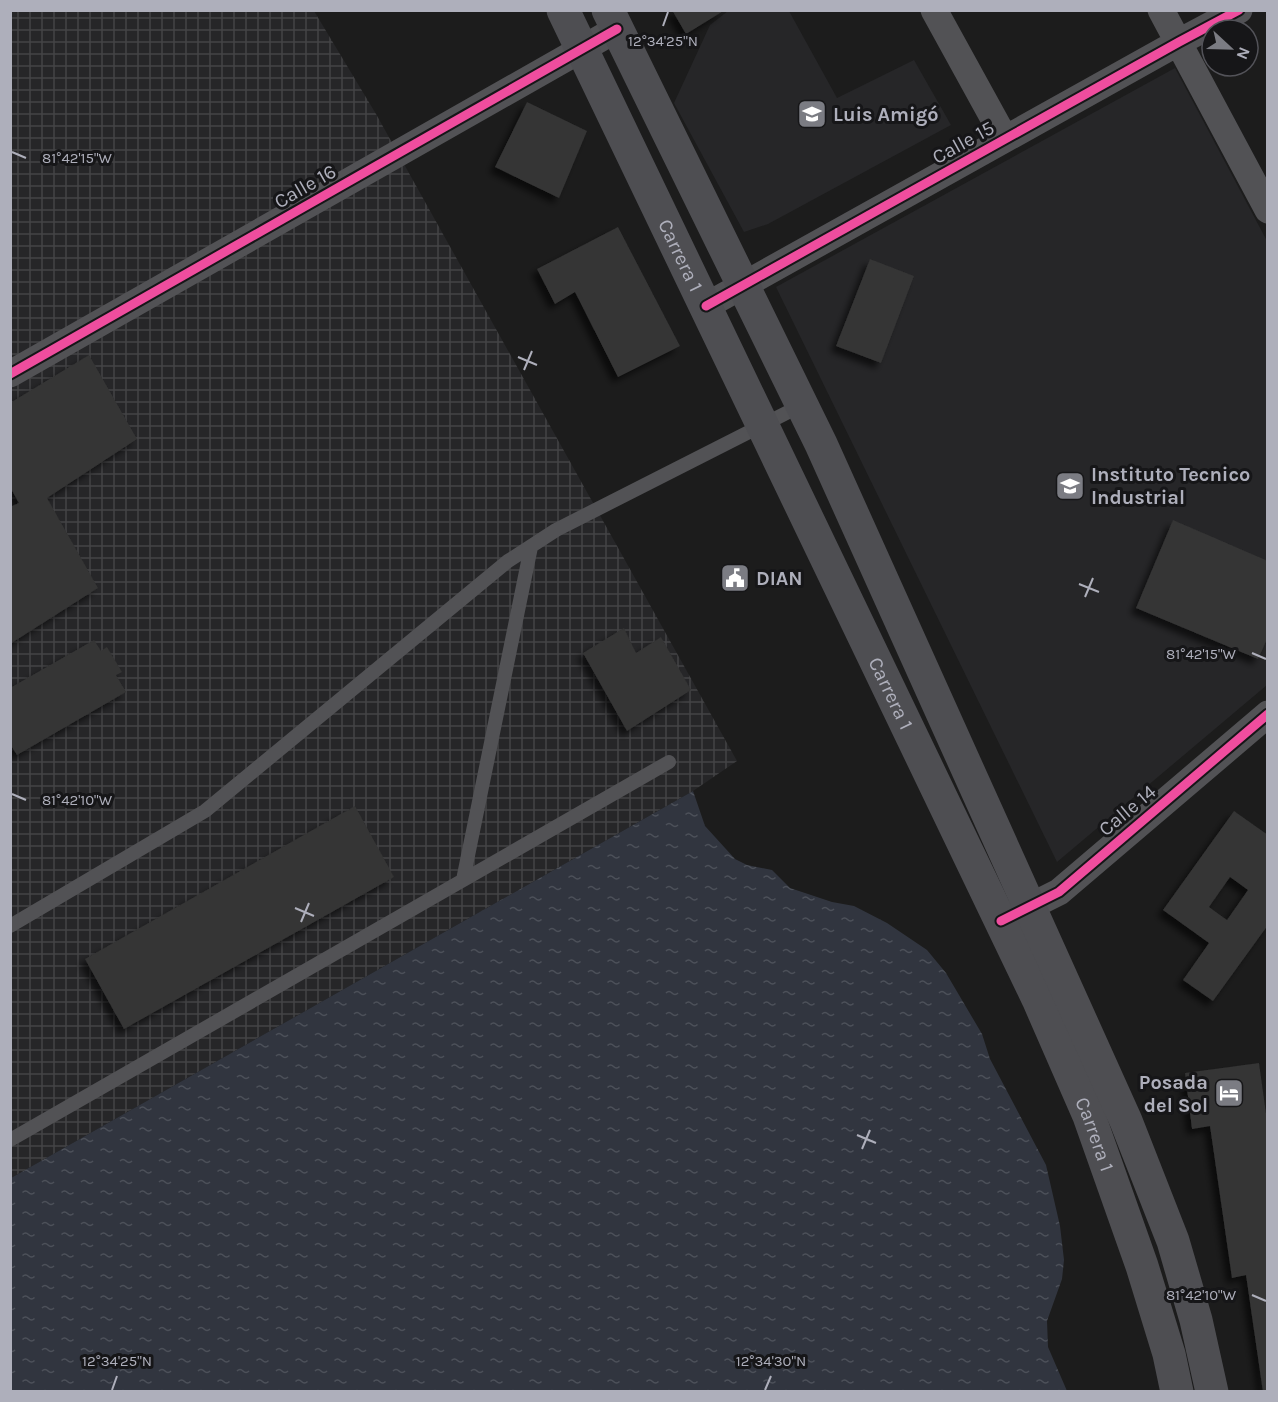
<svg xmlns="http://www.w3.org/2000/svg" width="1278" height="1402" viewBox="0 0 1278 1402" font-family="Karla,sans-serif">
	<style>
		.built { fill: #262628 }
		.industrial { fill: url(#industrial-grid) }
		.water { fill: url(#water-ripples) }
		.building { fill: #343434; fill-rule: evenodd; filter: url(#shadow) }
		.lines { fill: none; stroke-linecap: round; stroke-linejoin: round }
		.service { stroke: #525255; stroke-width: 14 }
		.minor { stroke: #525255; stroke-width: 27 }
		.trunk { stroke: #4e4e52; stroke-width: 33 }
		.cycleway-casing { stroke: #161618; stroke-width: 13 }
		.cycleway { stroke: #ef4d9e; stroke-width: 9 }
		.ticks { fill: none; stroke: #aeafbb; stroke-width: 2 }
		.labels { text-anchor: middle; stroke-width: 6; stroke-linejoin: round; paint-order: stroke }
		.poi-label { font-size: 20px; font-weight: bold; fill: #aeafbb; stroke: #161618; text-anchor: start }
		.street-label { font-size: 20px; fill: #aeafbb; stroke: #161618 }
		.ticks-label { font-size: 15px; text-anchor: middle; fill: #aeafbb; stroke: #161618; stroke-width: 6; stroke-linejoin: round; paint-order: stroke }
	</style>
	<defs>
		<pattern id="industrial-grid" width="8" height="8" patternUnits="userSpaceOnUse" patternTransform="scale(1.5)"><rect width="8" height="8" fill="#262628"/><path d="M0 4h8M4 0v8" fill="none" stroke="#434345"/></pattern>
		<pattern id="water-ripples" width="26" height="14" patternUnits="userSpaceOnUse" patternTransform="scale(1.5)"><rect width="26" height="14" fill="#31353f"/><path d="M2 4q2-2 4 0t4 0M15 11q2-2 4 0t4 0" fill="none" stroke="#4c5059"/></pattern>
		<filter id="shadow"><feDropShadow dx="-5.5" dy="5.5" stdDeviation="3" flood-color="#0009"/></filter>
	</defs>
	<rect width="100%" height="100%" fill="#1c1c1c"/>
	<path class="built" d="M728,11H789L837,98L914,60L951,125L768,224L744,232L674,103L710,25Z
		M1175,68L1267,241V685L1057,862L776,287Z"/>
	<path class="industrial" d="M11,11H314L376,114L737,761L693,791L11,1178Z"/>
	<path class="water" d="M693,791L705,826L735,859L747,865L772,870L790,888L832,902L854,906L887,923L927,950L946,973L982,1034L990,1059L1046,1165L1060,1226L1064,1260L1062,1279L1047,1321L1048,1347L1067,1391H11V1178Z"/>
	<path class="building" d="M672,10H725L686,34Z
		M527,102L587,131L559,198L495,167Z
		M618,227L680,346L618,377L575,292L555,304L537,269Z
		M870,259L914,276L881,363L836,346Z
		M89,355L137,439L47,498L98,588L10,644V507L19,503L10,487V403Z
		M1173,520L1268,561V637L1258,659L1136,608Z
		M624,628L636,653L661,637L691,690L627,731L583,653Z
		M94,640L101,651L107,647L122,672L116,675L126,692L17,755L10,744V688Z
		M355,806L394,877L124,1029L85,959Z
		M1234,811L1268,835V925L1213,1001L1183,980L1209,943L1163,910ZM1230,877L1248,890L1227,920L1209,907Z
		M1259,1063L1268,1128V1392H1263L1246,1275L1232,1278L1210,1126L1192,1129L1185,1073Z"/>
	<g class="lines">
		<path class="service" d="M463,880L531,547
			M10,926L205,811L508,561L556,530L802,405
			M10,1140L669,762"/>
		<path class="minor" d="M934,10L1005,139
			M1161,10L1268,210
			M706,306L1179,42L1239,10
			M10,374L617,29
			M1013,915L1059,892L1268,714"/>
		<g class="trunk">
			<path id="s1" d="M563,10L1038,999L1089,1116L1142,1266L1169,1354L1177,1392"/>
			<path d="M608,10L821,444L1126,1121L1173,1241L1196,1320L1212,1392"/>
		</g>
		<g class="cycleway-casing">
			<path id="cycleway" d="M706,306L1179,42L1239,10
				M10,374L617,29
				M1001,921L1059,892L1268,714"/>
		</g>
		<use href="#cycleway" class="cycleway"/>
	</g>
	<path class="ticks" d="M663,26L668,12M12,152L26,158M518,357L537,365M524,370L532,351M1079,584L1099,592M1085,597L1093,578M1252,653L1266,659M12,794L26,800M295,908L314,916M301,922L309,903M857,1135L876,1143M862,1149L870,1130M1252,1295L1266,1301M112,1390L117,1376M765,1390L771,1376"/>
	<defs>
		<g id="school-square" transform="scale(1.5)"><rect x="-9" y="-9" width="18" height="18" rx="4" fill="#7b7c83" stroke="#161618"/><path d="M0-5L7-2L0 1L-7-2ZM-4 1L0 2.5L4 1V4Q0 6-4 4Z" fill="#fff"/></g>
		<g id="civic-square" transform="scale(1.5)"><rect x="-9" y="-9" width="18" height="18" rx="4" fill="#7b7c83" stroke="#161618"/><path d="M-.6-6.5H3V-4.5H.6V-3L4-1V1h2V6H-6V1h2V-1L-.6-3ZM-1.2 2.5V6h2.4V2.5Z" fill="#fff"/></g>
		<g id="hotel-square" transform="scale(1.5)"><rect x="-9" y="-9" width="18" height="18" rx="4" fill="#7b7c83" stroke="#161618"/><path d="M-6-4.5h1.5V1H6V5H4.5V3h-9V5H-6ZM-4 0a1.8 1.8 0 1 1 3.6 0ZM.5 0V-2.5h3Q6-2.5 6 0Z" fill="#fff"/></g>
	</defs>
	<g fill-rule="evenodd">
		<use href="#school-square" x="812" y="114"/>
		<use href="#school-square" x="1070" y="486"/>
		<use href="#civic-square" x="735" y="578"/>
		<use href="#hotel-square" x="1229" y="1093"/>
	</g>
	<g class="labels">
		<g class="poi-label">
			<text x="833" y="121">Luis Amigó</text>
			<text x="1091" y="481">Instituto Tecnico<tspan x="1091" dy="23">Industrial</tspan></text>
			<text x="756" y="585">DIAN</text>
			<text x="1208" y="1089" text-anchor="end">Posada<tspan x="1208" dy="23">del Sol</tspan></text>
		</g>
		<g class="street-label">
			<text transform="translate(963 142) rotate(-29)" y="7">Calle 15</text>
			<text transform="translate(305 186) rotate(-30)" y="7">Calle 16</text>
			<text dy="7" stroke="none"><textPath href="#s1" startOffset="272">Carrera 1</textPath></text>
			<text dy="7" stroke="none"><textPath href="#s1" startOffset="758">Carrera 1</textPath></text>
			<text transform="translate(1127 810) rotate(-40)" y="7">Calle 14</text>
			<text dy="7" stroke="none"><textPath href="#s1" startOffset="1244">Carrera 1</textPath></text>
		</g>
	</g>
	<g class="ticks-label">
		<text x="663" y="46">12°34'25"N</text>
		<text x="77" y="163">81°42'15"W</text>
		<text x="1201" y="659">81°42'15"W</text>
		<text x="77" y="805">81°42'10"W</text>
		<text x="1201" y="1300">81°42'10"W</text>
		<text x="117" y="1366">12°34'25"N</text>
		<text x="771" y="1366">12°34'30"N</text>
	</g>
	<rect width="1278" height="1402" fill="none" stroke="#aeafbb" stroke-width="24"/>
	<g transform="translate(1230 48) rotate(112)"><circle r="28" fill="#161618" stroke="#535359" stroke-width="1.5"/>
	<path d="M0-4.5L10 22L0 15L-10 22Z" fill="#7b7c83"/>
	<text y="-9" font-size="16" font-weight="bold" text-anchor="middle" fill="#aeafbb">N</text>
	</g>
</svg>
